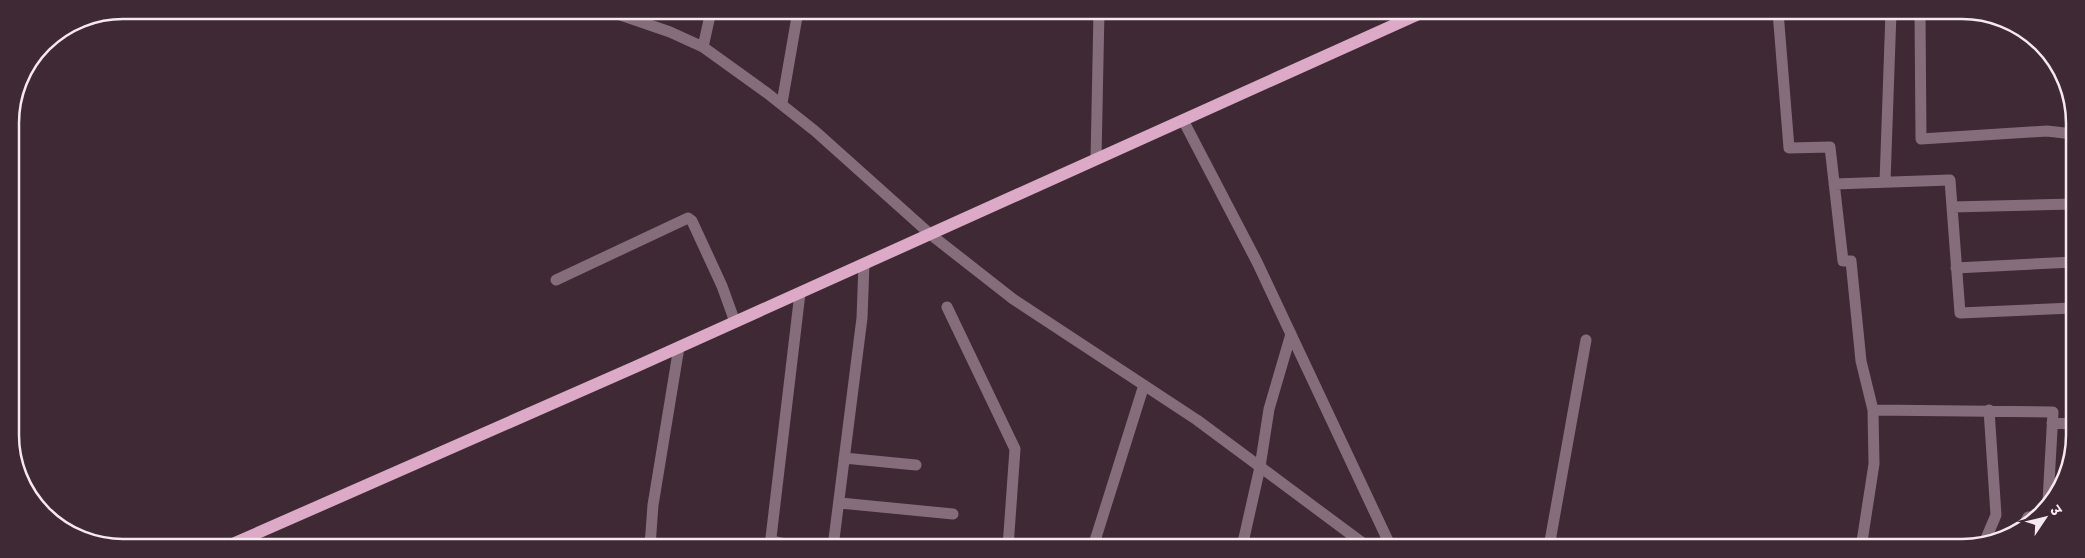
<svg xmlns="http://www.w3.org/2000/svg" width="2085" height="558" viewBox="0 0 2085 558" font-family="Poppins,'Noto Sans Devanagari',sans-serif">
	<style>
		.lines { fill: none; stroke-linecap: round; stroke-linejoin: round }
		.minor { stroke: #866d7b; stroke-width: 11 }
		.major { stroke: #dca9c6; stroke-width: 12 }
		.rim { fill: none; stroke: #f6e8ef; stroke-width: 2.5 }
	</style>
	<rect width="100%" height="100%" fill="#3e2935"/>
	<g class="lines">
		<path class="minor" d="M609,11L670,32L703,47L767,93L815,131L930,234L1013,299L1197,420L1368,547
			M1778,12L1789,148L1830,147L1843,261H1851L1861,361L1873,410L2053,412L2048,501
			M1920,12L1921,139L2047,131L2073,134
			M703,47L711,11
			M782,103L798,11
			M1183,120L1257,262L1391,547
			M1096,159L1099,11
			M1885,182L1891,12
			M1834,184L1950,180L1960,313L2073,308
			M2072,204L2073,245
			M1952,207L2073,204
			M1956,268L2073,262
			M556,280L688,218L692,221L722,286L735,322
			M947,307L1015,449L1008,547
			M2052,423L2073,424
			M844,458L916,465
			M840,503L953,514
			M2024,525L2028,517L2039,516
			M771,541L799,547
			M1985,541L1996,515L1989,410
			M650,546L653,505L679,347
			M770,546L800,293
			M833,547L862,318L864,264
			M1093,547L1144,385
			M1242,547L1260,467L1269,409L1291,334
			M1549,547L1586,340
			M1861,548L1874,464L1873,410"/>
		<path class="major" d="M228,546L635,367L1423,12"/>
	</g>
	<path d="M0 0H2085V558H0ZM123 19H1962A104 104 0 0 1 2066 123V435A104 104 0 0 1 1962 539H123A104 104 0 0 1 19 435V123A104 104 0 0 1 123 19Z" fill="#3e2935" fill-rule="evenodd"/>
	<path class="rim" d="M123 19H1962A104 104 0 0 1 2066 123V435A104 104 0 0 1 1962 539H123A104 104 0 0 1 19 435V123A104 104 0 0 1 123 19Z"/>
	<g transform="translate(2045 518) rotate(55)" stroke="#3e2935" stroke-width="4" paint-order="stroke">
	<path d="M0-4L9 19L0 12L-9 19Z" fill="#f6e8ef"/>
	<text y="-8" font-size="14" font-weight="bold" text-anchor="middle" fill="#f6e8ef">उ</text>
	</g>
</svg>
